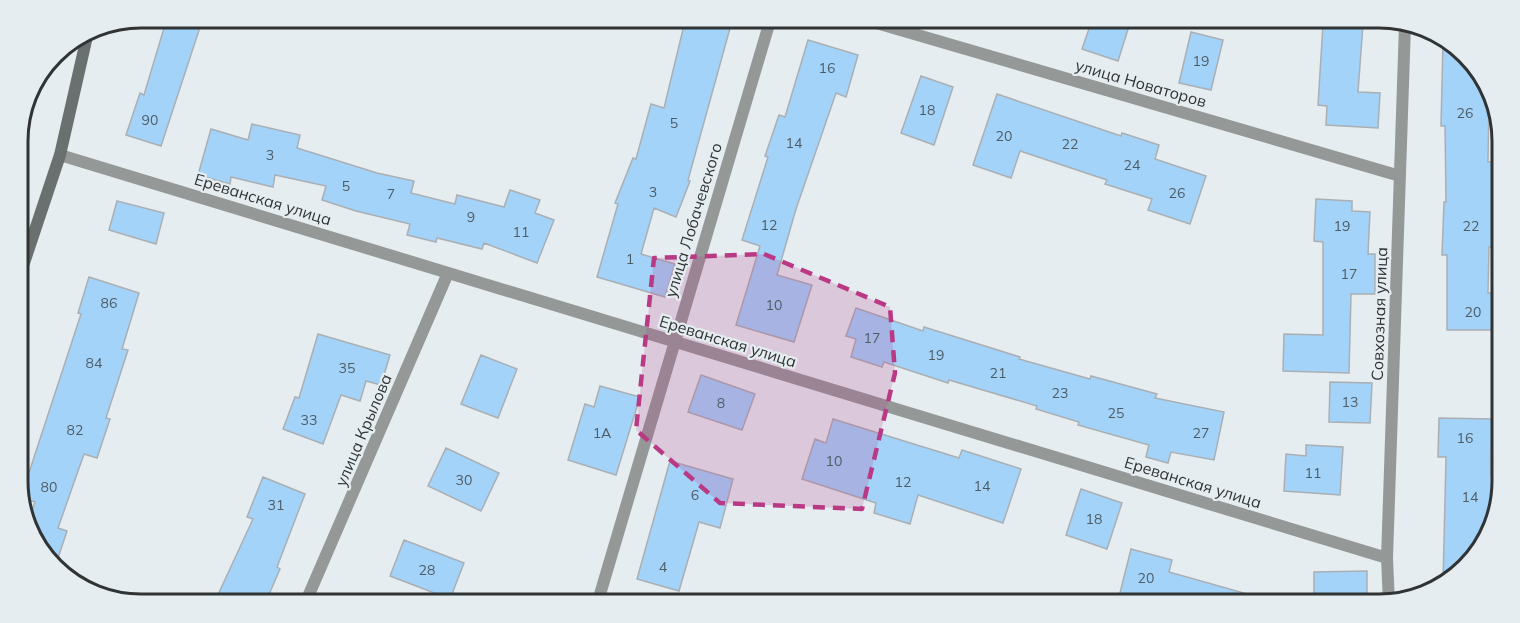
<svg xmlns="http://www.w3.org/2000/svg" width="1520" height="623" viewBox="0 0 1520 623" font-family="Mulish,sans-serif">
	<style>
		.building { fill: #a3d3f9; stroke: #aaafb4; stroke-width: 1.5 }
		.lines { fill: none; stroke-linecap: round; stroke-linejoin: round }
		.street { stroke: #949897; stroke-width: 12 }
		.secondary { stroke: #6a706f; stroke-width: 12 }
		.marked { fill: #ba3985; fill-opacity: 0.2; stroke: #ba3985; stroke-width: 4.5; stroke-dasharray: 12 8; stroke-linejoin: round }
		.labels { text-anchor: middle; stroke-width: 4.5; stroke-linejoin: round; paint-order: stroke }
		.number-label { font-size: 14px; fill: #4e5c66 }
		.street-label { font-size: 16px; fill: #313435; stroke: #e5edf0 }
		.rim { fill: none; stroke: #313435; stroke-width: 3 }
	</style>
	<rect width="100%" height="100%" fill="#e5edf0"/>
	<path class="building" d="M167,18H203L161,146L126,135L140,93L144,95Z
		M685,21H732L688,180L690,181L676,217L654,208L641,254L675,264L665,297L597,277L618,204L615,203L633,158L636,159L651,104L664,108Z
		M1091,23H1130L1118,61L1082,49Z
		M1323,24H1363L1358,92L1380,93L1378,128L1326,125L1327,106L1318,105Z
		M1191,32L1223,40L1211,90L1179,83Z
		M808,40L858,55L846,97L836,93L796,209L777,275L812,285L794,342L736,325L760,246L742,240L768,157L765,156L779,115L785,117Z
		M1443,41L1472,60L1489,99L1488,162H1493L1494,205H1500L1499,247H1489L1488,293H1499L1498,330H1447V255H1442L1444,202H1446L1445,126H1441Z
		M921,76L953,87L934,145L901,133Z
		M997,94L1121,136L1122,133L1159,145L1155,159L1206,176L1190,224L1148,210L1152,199L1105,184L1107,180L1020,151L1011,178L973,165Z
		M252,124L300,135L297,148L377,173L414,181L411,193L455,204L457,195L504,207L510,190L540,200L535,213L554,220L537,263L484,243L482,249L437,238L436,242L407,235L410,224L356,211L322,200L326,186L275,175L273,187L231,177L230,184L198,175L211,129L248,140Z
		M1316,199L1352,201V211L1370,212L1368,254H1375V294H1351L1349,373L1283,371L1284,334L1323,335V242L1314,241Z
		M117,201L164,213L156,244L109,230Z
		M89,277L139,293L122,349L128,350L106,418L110,419L97,458L84,454L58,528L67,531L55,567L48,563L26,518L29,519L35,502L21,497L81,314L78,313Z
		M856,308L923,331L924,327L1020,357L1019,359L1090,379L1091,376L1157,394L1155,398L1224,412L1214,460L1171,452L1168,463L1146,457L1149,445L1078,425L1079,422L1036,409L1037,406L949,380L948,383L884,362L882,367L851,357L856,339L846,336Z
		M318,334L390,355L381,385L366,381L360,401L341,395L323,444L283,429L295,397L299,398Z
		M481,355L517,369L498,418L461,404Z
		M701,375L755,394L742,430L688,412Z
		M1330,382L1372,383L1370,423L1329,422Z
		M600,386L640,397L616,475L568,460L585,404L594,407Z
		M1439,418L1492,419L1491,475H1496L1495,520L1453,580L1443,583L1446,457H1438Z
		M833,419L959,458L962,450L1021,469L1003,523L918,495L910,524L874,513L876,503L802,479L815,439L826,443Z
		M1306,445L1343,447L1340,495L1284,491L1286,454L1306,456Z
		M446,448L499,473L481,511L428,486Z
		M670,461L733,479L720,528L699,522L679,591L637,579Z
		M263,477L305,494L277,567L280,569L267,599H216L253,519L247,517Z
		M1081,489L1122,503L1107,549L1066,535Z
		M404,540L464,563L450,599L390,576Z
		M1131,549L1172,560L1169,572L1258,597L1257,604H1146L1119,597Z
		M1367,571V605L1314,604V572Z"/>
	<g class="lines">
		<path class="street" d="M873,22L1400,176
			M60,155L1387,558
			M307,599L448,273
			M598,601L770,21
			M1389,604L1387,558L1405,25"/>
		<path class="secondary" d="M19,278L60,155L88,32"/>
	</g>
	<path class="marked" d="M764,254L890,307L895,373L862,509L720,503L636,430L654,258Z"/>
	<g class="labels">
		<g class="number-label">
			<text x="1201" y="66">19</text>
			<text x="827" y="73">16</text>
			<text x="927" y="115">18</text>
			<text x="1465" y="118">26</text>
			<text x="150" y="125">90</text>
			<text x="674" y="128">5</text>
			<text x="1004" y="141">20</text>
			<text x="794" y="148">14</text>
			<text x="1070" y="149">22</text>
			<text x="270" y="160">3</text>
			<text x="1132" y="170">24</text>
			<text x="346" y="191">5</text>
			<text x="653" y="197">3</text>
			<text x="1177" y="198">26</text>
			<text x="391" y="199">7</text>
			<text x="471" y="222">9</text>
			<text x="769" y="230">12</text>
			<text x="1342" y="231">19</text>
			<text x="1471" y="231">22</text>
			<text x="521" y="237">11</text>
			<text x="630" y="264">1</text>
			<text x="1349" y="279">17</text>
			<text x="109" y="308">86</text>
			<text x="774" y="310">10</text>
			<text x="1473" y="317">20</text>
			<text x="872" y="343">17</text>
			<text x="936" y="360">19</text>
			<text x="94" y="368">84</text>
			<text x="347" y="373">35</text>
			<text x="998" y="378">21</text>
			<text x="1060" y="398">23</text>
			<text x="1350" y="407">13</text>
			<text x="721" y="408">8</text>
			<text x="1116" y="418">25</text>
			<text x="309" y="425">33</text>
			<text x="75" y="435">82</text>
			<text x="602" y="438">1А</text>
			<text x="1201" y="438">27</text>
			<text x="1465" y="443">16</text>
			<text x="834" y="466">10</text>
			<text x="1313" y="478">11</text>
			<text x="464" y="485">30</text>
			<text x="903" y="487">12</text>
			<text x="982" y="491">14</text>
			<text x="49" y="492">80</text>
			<text x="695" y="500">6</text>
			<text x="1470" y="502">14</text>
			<text x="276" y="510">31</text>
			<text x="1094" y="524">18</text>
			<text x="663" y="572">4</text>
			<text x="427" y="575">28</text>
			<text x="1146" y="583">20</text>
		</g>
		<g class="street-label">
			<text transform="translate(1141 83) rotate(16)" y="6">улица Новаторов</text>
			<text transform="translate(263 199) rotate(17)" y="6">Ереванская улица</text>
			<text transform="translate(693 220) rotate(-73)" y="6">улица Лобачевского</text>
			<text transform="translate(1379 314) rotate(-88)" y="6">Совхозная улица</text>
			<text transform="translate(728 341) rotate(17)" y="6">Ереванская улица</text>
			<text transform="translate(363 430) rotate(-67)" y="6">улица Крылова</text>
			<text transform="translate(1193 482) rotate(17)" y="6">Ереванская улица</text>
		</g>
	</g>
	<path d="M0 0H1520V623H0ZM141 28H1379A113 113 0 0 1 1492 141V481A113 113 0 0 1 1379 594H141A113 113 0 0 1 28 481V141A113 113 0 0 1 141 28Z" fill="#e5edf0" fill-rule="evenodd"/>
	<path class="rim" d="M141 28H1379A113 113 0 0 1 1492 141V481A113 113 0 0 1 1379 594H141A113 113 0 0 1 28 481V141A113 113 0 0 1 141 28Z"/>
</svg>
